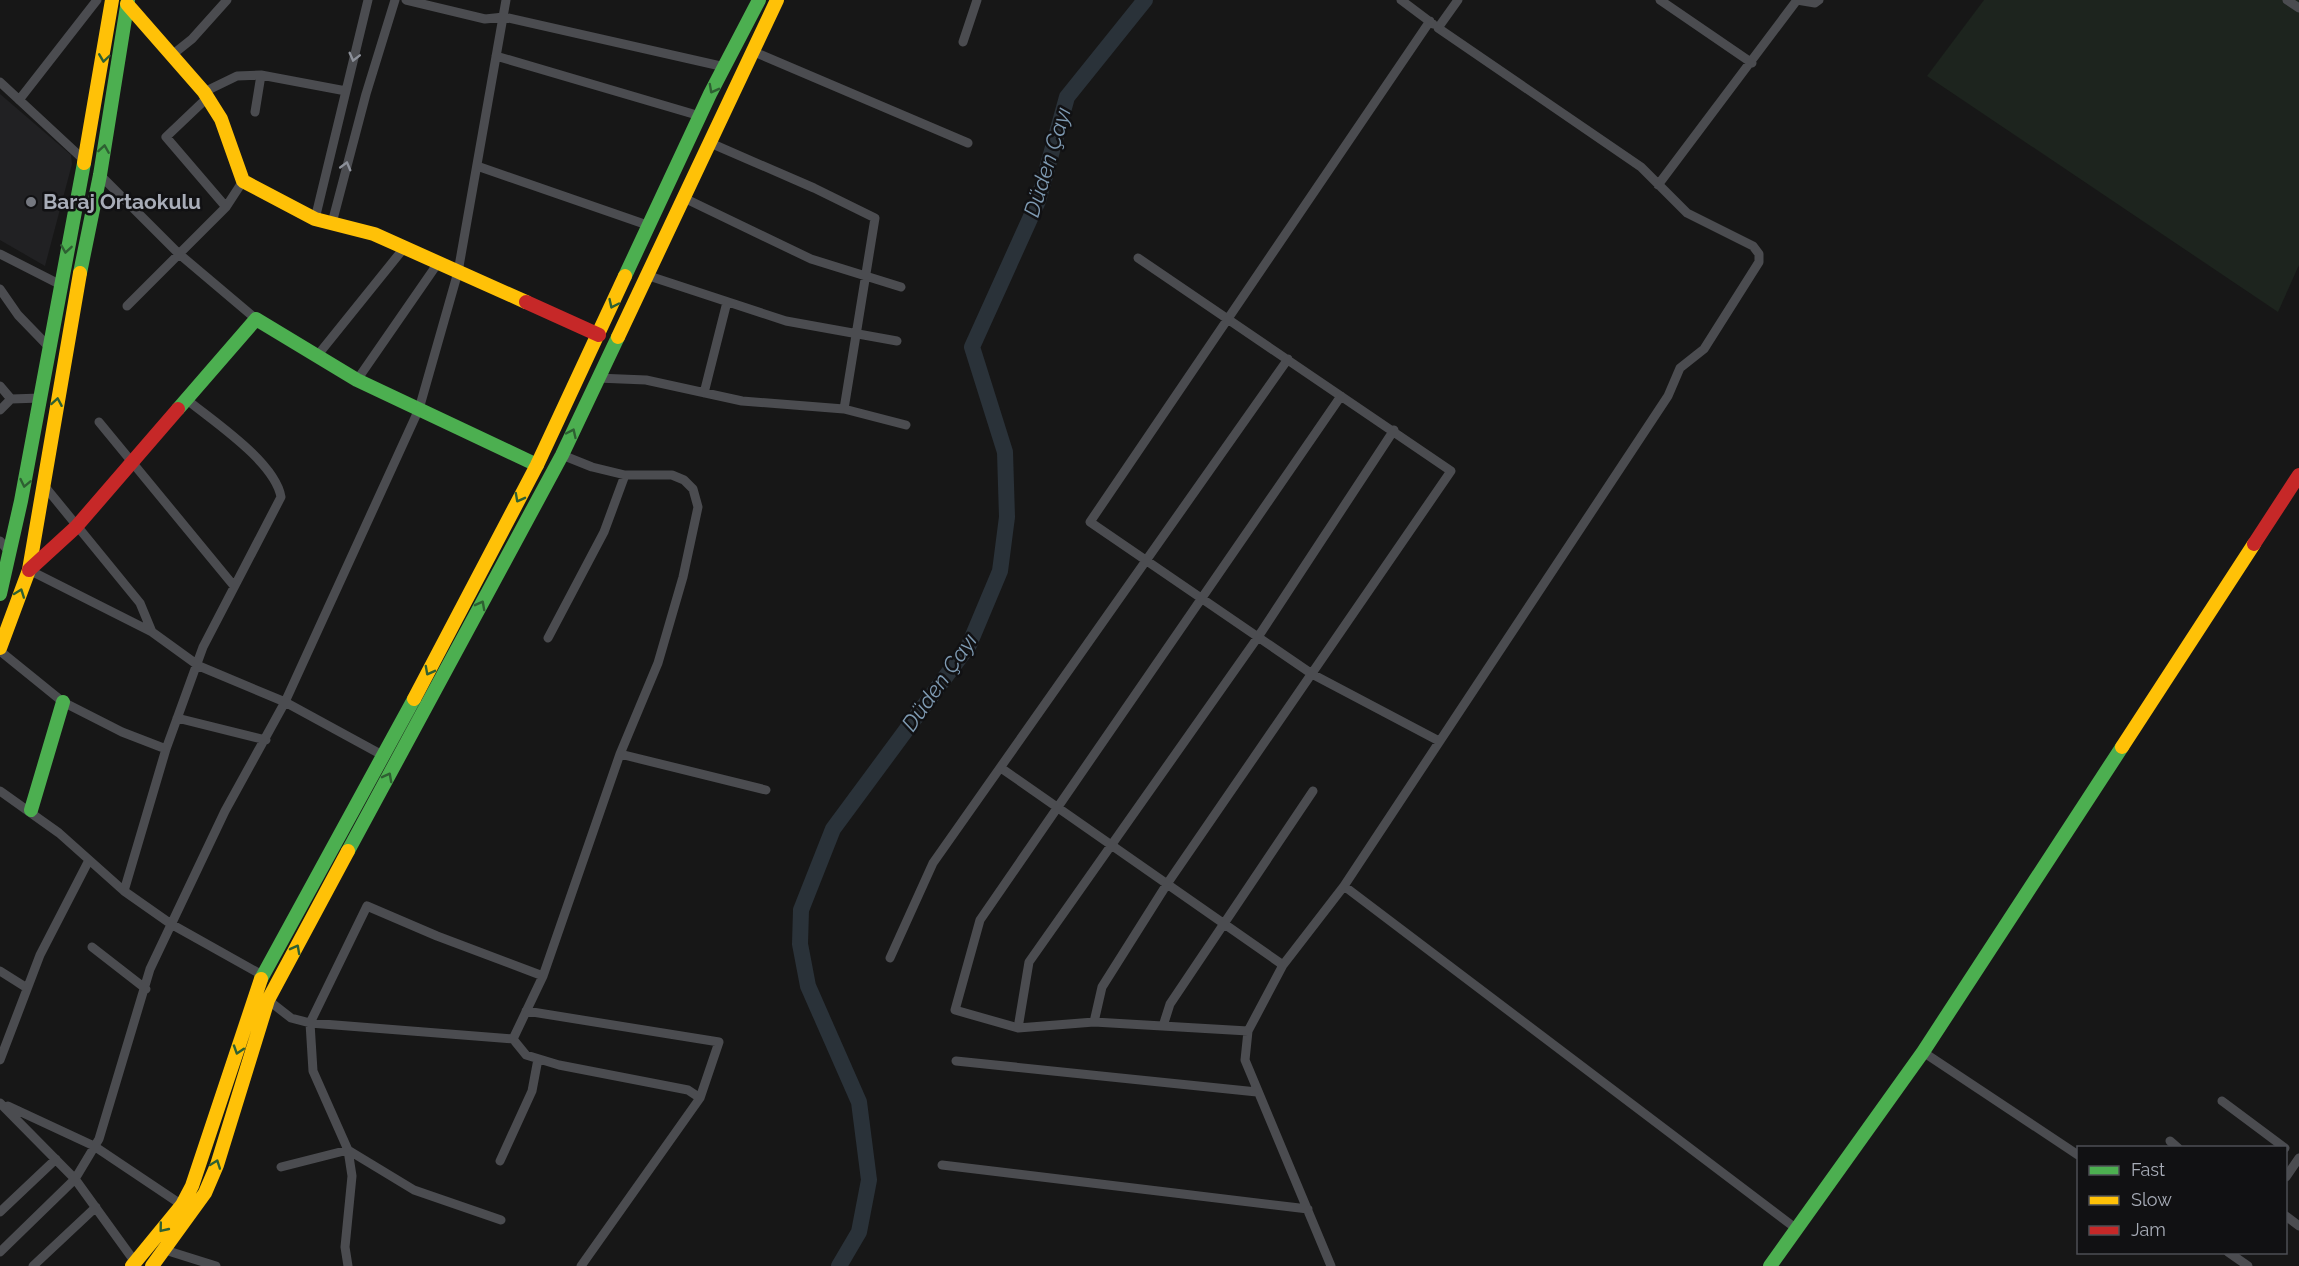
<svg xmlns="http://www.w3.org/2000/svg" width="2299" height="1266" viewBox="0 0 2299 1266" font-family="Raleway,sans-serif">
	<style>
		.built { fill: #212123 }
		.green { fill: #1d241e }
		.lines { fill: none; stroke-linecap: round; stroke-linejoin: round }
		.river { stroke: #2a3239; stroke-width: 16 }
		.street { stroke: #4b4c50; stroke-width: 9 }
		.fast { stroke: #4caf50; stroke-width: 14 }
		.slow { stroke: #ffc107; stroke-width: 14 }
		.jam { stroke: #c62828; stroke-width: 14 }
		.oneway { stroke: #8c9099 }
		.oneway2 { stroke: #2e6032 }
		.poi-dot { fill: #757880; stroke: #111113; stroke-width: 2 }
		.labels { text-anchor: middle; stroke-width: 5; stroke-linejoin: round; paint-order: stroke }
		.poi-label { font-size: 21px; font-weight: bold; fill: #a8adb8; stroke: #111113; text-anchor: start }
		.water-label { font-size: 22px; font-style: italic; fill: #7f9bb3; stroke: #111113 }
	</style>
	<rect width="100%" height="100%" fill="#171717"/>
	<path class="built" d="M0,94L71,155L72,164L45,266L0,240Z"/>
	<path class="green" d="M1984,0H2299V265L2278,312L1927,76Z"/>
	<g class="lines">
		<path class="river" d="M839,1266L859,1232L869,1180L859,1102L808,986L800,944L801,910L833,829L969,645L1000,571L1007,517L1005,452L972,347L1038,201L1067,97L1145,0"/>
		<path class="street" d="M406,0L485,19L504,17L725,67
			M1401,0L1433,24
			M1660,0L1752,63
			M1797,0L1815,3L1819,0
			M2287,0L2299,8
			M1430,21L1090,522L1312,674L1439,741
			M963,42L977,0
			M752,51L968,143
			M172,55L192,39L227,0
			M496,56L700,116
			M0,82L84,160
			M204,92L237,76L261,75L346,91
			M207,98L166,137L226,207
			M19,100L97,0
			M255,112L261,75
			M708,142L814,188L875,218L844,409
			M477,166L650,226
			M100,175L178,253L256,319
			M1658,185L1797,0
			M682,197L811,259L901,287
			M315,219L368,0
			M332,223L366,94L395,0
			M0,254L61,285
			M646,275L786,321L897,341
			M0,289L18,315L48,346
			M127,306L226,207L243,181
			M317,356L404,248
			M597,378L646,380L742,401L844,409L906,425
			M357,380L438,263
			M0,386L11,399L41,398
			M704,393L727,302
			M0,410L11,399
			M99,422L234,586
			M42,483L140,603L152,632
			M0,541L10,553
			M29,570L152,632L199,666L285,702L384,756
			M548,638L604,532L625,475
			M0,651L63,702L122,732L166,749
			M177,718L266,740
			M620,754L766,790
			M1001,768L1283,965
			M0,791L59,833L124,891L171,924L262,975
			M1344,886L1798,1230
			M124,891L166,749L203,647L281,497C275,462 214,422 186,399
			M92,947L146,989
			M890,958L933,863L1288,359
			M0,971L27,988
			M268,1000L291,1018L310,1023L513,1039L543,976L620,754L658,663L683,577L698,507L693,489L684,480L672,475H625L592,467L562,455
			M526,1011L719,1042L700,1098L581,1266
			M1094,1022L1102,987L1167,884L1451,471L1138,258
			M1163,1026L1170,1004L1313,791
			M1018,1028L1029,962L1258,637L1394,430
			M1248,1031L1094,1022L1018,1028L955,1010L980,920L1341,396
			M513,1039L526,1055L559,1065L688,1090L700,1098
			M1923,1052L2078,1155
			M0,1060L40,955L88,862
			M956,1061L1257,1092
			M2222,1101L2285,1148
			M0,1103L75,1179L135,1262
			M8,1106L94,1146L182,1205
			M2170,1141L2178,1148
			M500,1161L532,1091L538,1059
			M942,1165L1308,1209
			M281,1167L348,1150L414,1190L501,1220
			M2286,1177L2299,1158
			M0,1212L56,1159
			M2286,1216L2299,1226
			M165,1250L216,1266
			M0,1252L75,1179L99,1139L150,969L225,811L285,702L419,409L458,272L506,0
			M2228,1252L2248,1266
			M33,1266L96,1207
			M348,1266L345,1247L352,1176L348,1150L313,1071L310,1023L367,906L437,936L543,976
			M1331,1266L1245,1060L1248,1031L1283,965L1344,886L1668,396L1680,368L1704,349L1759,262V254L1753,246L1687,213L1641,167L1438,28L1458,0"/>
		<path class="fast" d="M80,273L100,175L128,0
			M625,276L710,94L759,0
			M178,409L256,319L357,380L537,465
			M0,594L21,501L84,163
			M31,810L63,702
			M348,851L562,455L618,337
			M261,979L414,699
			M1770,1266L1923,1052L2122,747"/>
		<path class="slow" d="M127,4L204,92L221,119L243,181L315,219L374,234L526,302
			M84,163L112,0
			M618,337L777,0
			M0,648L29,570L80,273
			M414,699L537,465L625,276
			M2122,747L2254,544
			M132,1266L182,1205L192,1186L261,979
			M152,1266L205,1193L217,1165L268,1000L348,851"/>
		<path class="jam" d="M526,302L599,335
			M2254,544L2299,475
			M29,570L76,527L178,409"/>
	</g>
	<defs><path id="oneway-chevron" d="M-2-3.5L2.5 0L-2 3.5" fill="none" stroke-width="1.6" stroke-linecap="round" stroke-linejoin="round" transform="scale(1.5)"/></defs>
	<g class="oneway">
		<use href="#oneway-chevron" transform="translate(354 57) rotate(104)"/>
		<use href="#oneway-chevron" transform="translate(346 166) rotate(-75)"/>
	</g>
	<g class="oneway2">
		<use href="#oneway-chevron" transform="translate(104 58) rotate(98)"/>
		<use href="#oneway-chevron" transform="translate(713 89) rotate(118)"/>
		<use href="#oneway-chevron" transform="translate(104 149) rotate(-81)"/>
		<use href="#oneway-chevron" transform="translate(66 249) rotate(99)"/>
		<use href="#oneway-chevron" transform="translate(613 304) rotate(115)"/>
		<use href="#oneway-chevron" transform="translate(57 402) rotate(-80)"/>
		<use href="#oneway-chevron" transform="translate(572 433) rotate(-65)"/>
		<use href="#oneway-chevron" transform="translate(25 483) rotate(102)"/>
		<use href="#oneway-chevron" transform="translate(519 498) rotate(118)"/>
		<use href="#oneway-chevron" transform="translate(20 593) rotate(-70)"/>
		<use href="#oneway-chevron" transform="translate(481 605) rotate(-62)"/>
		<use href="#oneway-chevron" transform="translate(429 671) rotate(118)"/>
		<use href="#oneway-chevron" transform="translate(388 777) rotate(-62)"/>
		<use href="#oneway-chevron" transform="translate(296 949) rotate(-62)"/>
		<use href="#oneway-chevron" transform="translate(238 1050) rotate(108)"/>
		<use href="#oneway-chevron" transform="translate(216 1164) rotate(-70)"/>
		<use href="#oneway-chevron" transform="translate(163 1228) rotate(129)"/>
	</g>
	<circle class="poi-dot" cx="31" cy="202" r="6"/>
	<g class="labels">
		<g class="poi-label">
			<text x="43" y="209">Baraj Ortaokulu</text>
		</g>
		<g class="water-label">
			<text transform="translate(1047 162) rotate(-73)" y="8">Düden Çayı</text>
			<text transform="translate(939 682) rotate(-55)" y="8">Düden Çayı</text>
		</g>
	</g>
	<rect x="2077" y="1146" width="210" height="108" fill="#111113" stroke="#4d4f55" stroke-width="1.5"/>
	<rect x="2089" y="1166" width="30" height="9" fill="#4caf50" stroke="#4d4f55" stroke-width="1.5"/>
	<text x="2131" y="1176" font-size="18" fill="#a8adb8">Fast</text>
	<rect x="2089" y="1196" width="30" height="9" fill="#ffc107" stroke="#4d4f55" stroke-width="1.5"/>
	<text x="2131" y="1206" font-size="18" fill="#a8adb8">Slow</text>
	<rect x="2089" y="1226" width="30" height="9" fill="#c62828" stroke="#4d4f55" stroke-width="1.5"/>
	<text x="2131" y="1236" font-size="18" fill="#a8adb8">Jam</text>
</svg>
